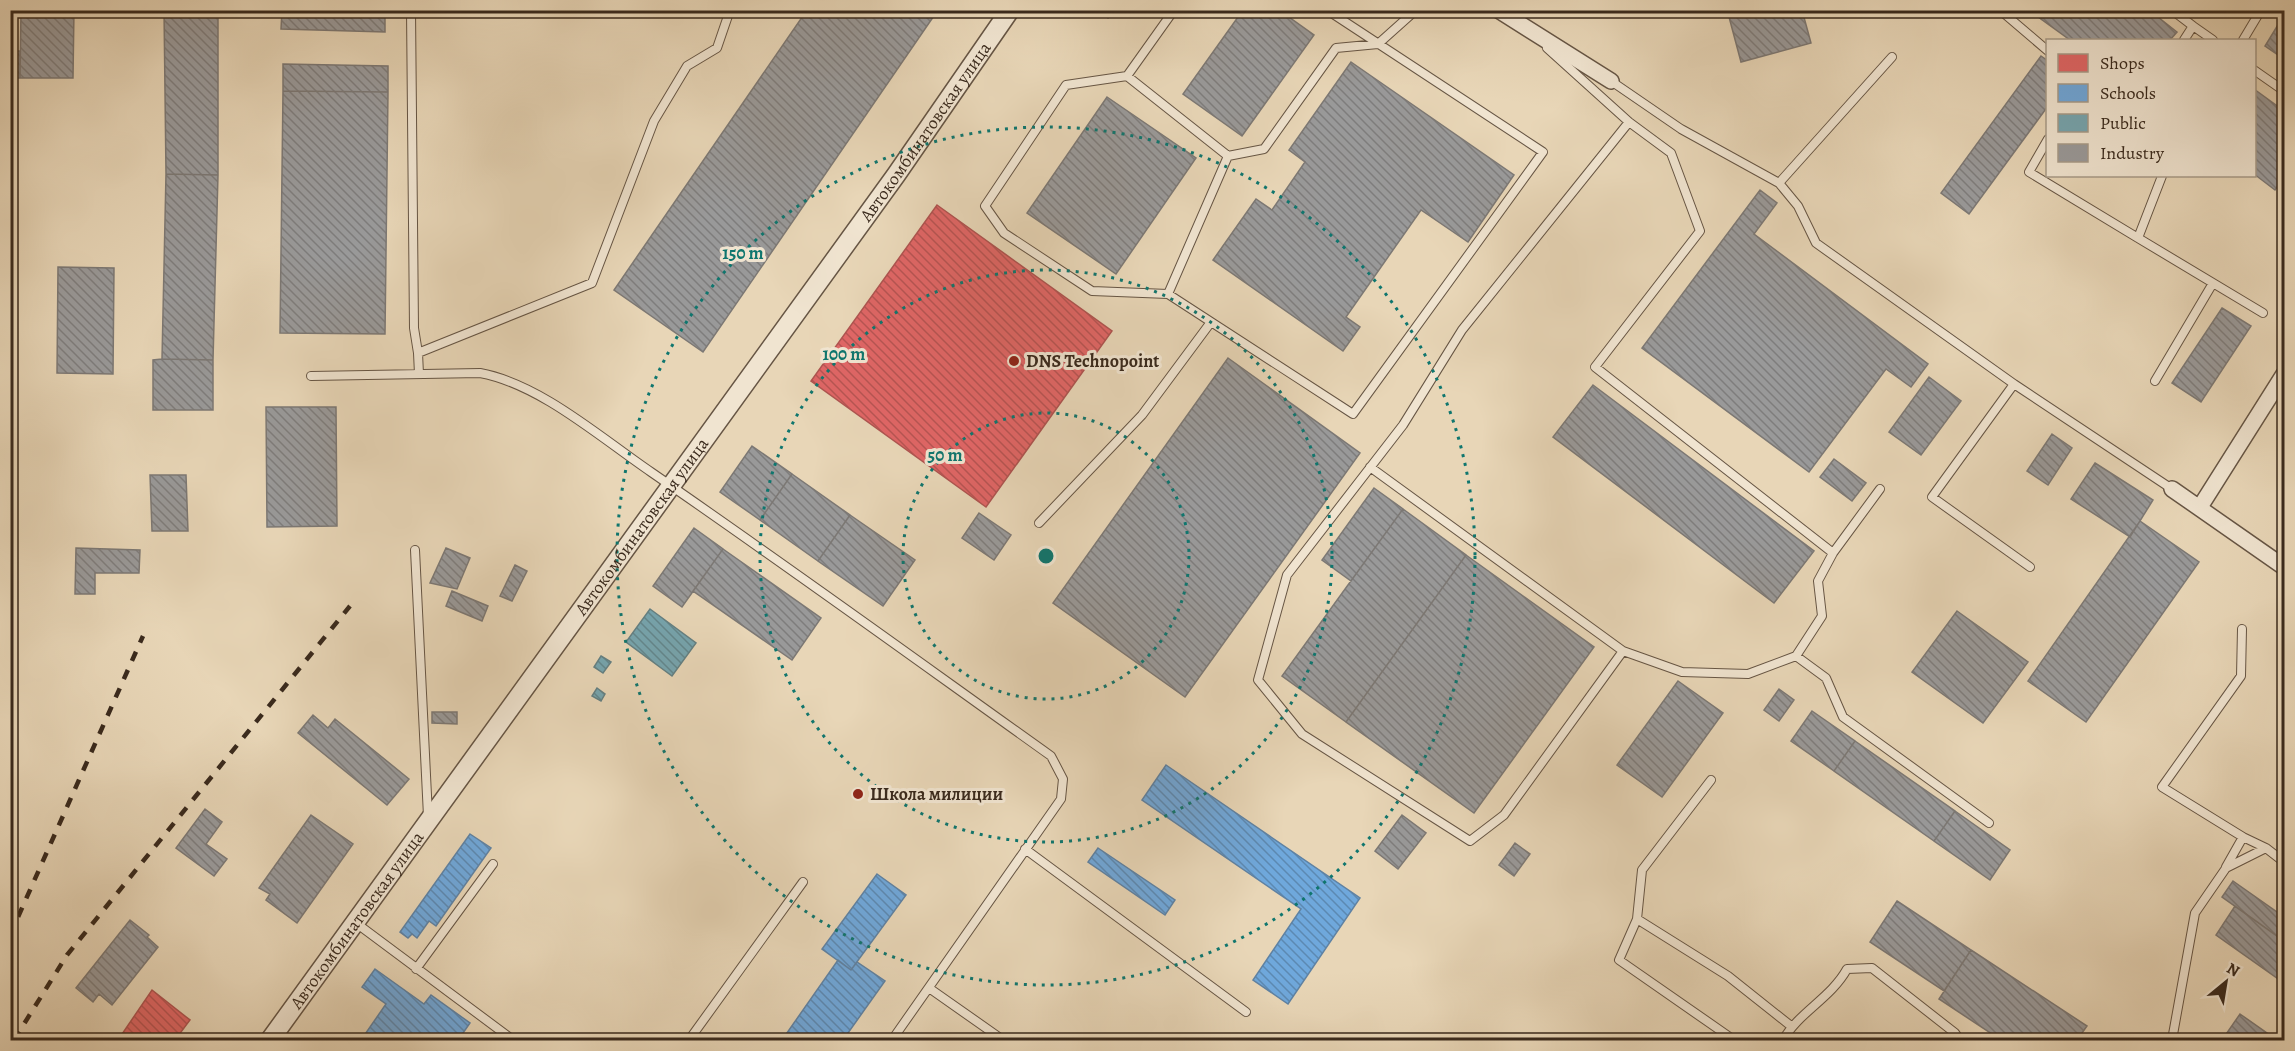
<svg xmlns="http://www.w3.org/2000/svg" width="2295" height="1051" viewBox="0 0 2295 1051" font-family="Alegreya,serif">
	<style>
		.shops { fill: url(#shops-back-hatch); stroke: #ae5450; stroke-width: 1.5 }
		.schools { fill: url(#schools-back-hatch); stroke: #5f82a3; stroke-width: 1.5 }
		.public { fill: url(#public-back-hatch); stroke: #648083; stroke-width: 1.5 }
		.industry { fill: url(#industry-back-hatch); stroke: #7c7874; stroke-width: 1.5 }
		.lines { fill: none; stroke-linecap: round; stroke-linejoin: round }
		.service-casing { stroke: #654; stroke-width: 10 }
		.minor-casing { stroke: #654; stroke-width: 18 }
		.tertiary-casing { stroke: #654; stroke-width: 21 }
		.service { stroke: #f0e4d0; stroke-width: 8 }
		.minor { stroke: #f0e4d0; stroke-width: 15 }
		.tertiary { stroke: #f0e4d0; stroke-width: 18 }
		.rail { stroke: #3a2a1d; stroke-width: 4.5; stroke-dasharray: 10 10; stroke-linecap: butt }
		.ring { fill: none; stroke: #0f766e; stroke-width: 3; stroke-dasharray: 3 6 }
		.poi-dot { fill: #8f2418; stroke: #f0e4d0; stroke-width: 2 }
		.labels { text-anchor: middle; stroke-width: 6; stroke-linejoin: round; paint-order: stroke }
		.street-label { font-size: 18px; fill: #3a2a1d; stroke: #f0e4d0 }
		.poi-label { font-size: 18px; font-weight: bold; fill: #3a2a1d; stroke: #f0e4d0; text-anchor: start }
		.centre { fill: #0f766e; stroke: #f0e4d0; stroke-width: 3 }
		.ring-label { font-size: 18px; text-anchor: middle; font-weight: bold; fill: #0f766e; stroke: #f0e4d0; stroke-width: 6; stroke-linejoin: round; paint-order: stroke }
	</style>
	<defs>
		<pattern id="shops-back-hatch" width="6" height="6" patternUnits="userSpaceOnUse" patternTransform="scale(1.5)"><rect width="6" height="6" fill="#e06666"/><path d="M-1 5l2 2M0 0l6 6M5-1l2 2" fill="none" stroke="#b75453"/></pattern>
		<pattern id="schools-back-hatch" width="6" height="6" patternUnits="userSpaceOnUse" patternTransform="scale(1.5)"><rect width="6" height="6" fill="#6fa8dc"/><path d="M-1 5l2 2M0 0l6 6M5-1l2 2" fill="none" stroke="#5c89b2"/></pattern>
		<pattern id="public-back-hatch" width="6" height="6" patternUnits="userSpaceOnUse" patternTransform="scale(1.5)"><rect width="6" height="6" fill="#76a5af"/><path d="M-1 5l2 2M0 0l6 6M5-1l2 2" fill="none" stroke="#62878e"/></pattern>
		<pattern id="industry-back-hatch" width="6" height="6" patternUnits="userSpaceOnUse" patternTransform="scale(1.5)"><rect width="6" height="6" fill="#999"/><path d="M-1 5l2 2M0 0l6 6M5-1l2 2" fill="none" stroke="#7e7d7c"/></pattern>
	</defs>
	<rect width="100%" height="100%" fill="#e8d6b7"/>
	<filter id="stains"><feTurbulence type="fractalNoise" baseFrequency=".00333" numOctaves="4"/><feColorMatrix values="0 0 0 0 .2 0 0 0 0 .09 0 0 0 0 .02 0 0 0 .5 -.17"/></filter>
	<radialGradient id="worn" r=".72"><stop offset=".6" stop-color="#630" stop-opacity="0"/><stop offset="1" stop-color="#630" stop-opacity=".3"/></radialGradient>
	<path class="shops" d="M937,205L1112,331L986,507L811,381Z
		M152,990L190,1020L175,1040H118Z"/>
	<path class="schools" d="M1166,765L1360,898L1288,1004L1253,980L1301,909L1142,800Z
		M470,834L491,848L436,926L429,921L417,938L412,934L408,938L400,932Z
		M1098,848L1175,900L1165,915L1088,862Z
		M877,874L906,895L851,970L822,949Z
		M838,960L851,970L857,962L885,981L843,1040H782Z
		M375,969L424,1004L431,995L470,1023L463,1033L474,1040H412L409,1038L407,1040H361L386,1004L362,987Z"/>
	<path class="public" d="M650,609L696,643L672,676L626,642Z
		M601,656L611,662L603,673L594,667Z
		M597,688L605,694L601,701L592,696Z"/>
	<path class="industry" d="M21,10H74L73,78H20Z
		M164,10H218V175L166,174Z
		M282,10H385V32L281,29Z
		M807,10H938L703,352L614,290Z
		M1096,10H1113L1108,18Z
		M1243,10H1279L1314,35L1242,136L1183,94Z
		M1753,10H1802L1811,43L1741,62L1729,17Z
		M2030,10H2046L2041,19Z
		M2046,10H2149L2177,32L2170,40H2070L2041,19Z
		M2284,15V59L2265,46Z
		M10,51H20V78H10Z
		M2041,56L2048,61V106L1969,214L1941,193Z
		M1351,62L1514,175L1468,242L1421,210L1346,317L1360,327L1343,351L1213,260L1256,199L1272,210L1305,162L1289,150Z
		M283,64L388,66V92L283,91Z
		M2254,89L2284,111V177L2275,190L2254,174Z
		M283,91L388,92L385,334L280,333Z
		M1107,97L1196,158L1116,274L1027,213Z
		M166,174L218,175L213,360L162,359Z
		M1760,190L1777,203L1754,234L1928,364L1911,387L1886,369L1809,472L1642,348Z
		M58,267L114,268L113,374L57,373Z
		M2222,308L2251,326L2201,402L2172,383Z
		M1228,358L1360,453L1185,697L1053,603Z
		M162,359L213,360V410H153V360Z
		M1929,377L1961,401L1921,455L1889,432Z
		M1593,385L1814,551L1774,603L1553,437Z
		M266,407H336L337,526L267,527Z
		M2052,434L2072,448L2048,485L2027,471Z
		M752,446L792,474L760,520L720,492Z
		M1834,459L1866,483L1852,501L1820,477Z
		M2095,463L2153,500L2130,537L2071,499Z
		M792,474L850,515L818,561L760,520Z
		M150,475H186L188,531H152Z
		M1374,488L1403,509L1351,581L1322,560Z
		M1403,509L1466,555L1346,722L1282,676Z
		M979,513L1011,535L994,560L962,538Z
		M850,515L915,560L883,606L818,561Z
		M2140,521L2199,562L2086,722L2028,681Z
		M694,528L723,549L682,607L653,586Z
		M76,548L140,550L139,573H95V594H75Z
		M446,548L470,558L457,589L430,583Z
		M723,549L821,618L792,660L693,591Z
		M1466,555L1594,647L1474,813L1346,722Z
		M515,565L527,571L512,601L500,596Z
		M452,591L488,606L482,621L446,606Z
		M1957,611L2028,662L1983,723L1912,672Z
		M1678,681L1723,713L1662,797L1617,765Z
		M1779,689L1794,700L1779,721L1764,710Z
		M1812,711L1855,741L1834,771L1791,741Z
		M432,712H457V724L432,723Z
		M313,715L328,728L335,719L409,779L387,805L298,733Z
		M1855,741L1955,811L1934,841L1834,771Z
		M205,809L222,822L206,844L227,859L214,876L176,848Z
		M1955,811L2010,850L1990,880L1934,841Z
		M311,815L353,844L297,923L266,900L270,894L259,888Z
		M1402,815L1426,833L1398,869L1375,851Z
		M1515,843L1530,854L1514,876L1499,865Z
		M2233,881L2284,917V941L2222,897Z
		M1897,901L1971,950L1944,991L1870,942Z
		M2235,906L2284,941V983L2216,935Z
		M130,920L149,935L147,937L158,947L112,1005L99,994L93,1002L76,988Z
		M1971,950L2087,1026L2077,1040H2001L1939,999Z
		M2240,1014L2277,1040H2222Z"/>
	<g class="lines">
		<g class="service-casing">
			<path id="service" d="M411,10L414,328L418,353L592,283L654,121L687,66L717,48L730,10
				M1174,10L1127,76L1066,85L985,206L1004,233L1092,291L1168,294L1353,414L1543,152L1327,10
				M2000,10L2048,51
				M2172,10L2193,26
				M2184,40L2193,26L2213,40
				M2243,40L2261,10
				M1547,48L1629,122L1671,153L1700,231L1595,367L1833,553L1818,581L1822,616L1796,656L1748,674L1682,672L1623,651
				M2254,70L2284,91
				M1127,76L1228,156
				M1611,81L1681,129L1779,183L1798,206L1816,243L2014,384L2172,489
				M2048,139L2029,172L2138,238
				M2162,176L2138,238L2263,313
				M1779,183L1892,57
				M1168,294L1228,156L1264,149L1336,48L1378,44L1416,10
				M418,353L419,374
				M311,376L480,373C540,384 601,438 651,472C786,565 918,661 1051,756L1063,779L1061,799L892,1040
				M2155,381L2213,283
				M2014,384L1932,497L2030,567
				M1370,467L1623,651L1504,815L1470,841L1302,734L1258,680L1287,575L1403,425L1462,330L1629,122
				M1039,523L1142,415L1211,322
				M415,550L428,816
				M1833,553L1880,489
				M10,596V744
				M2242,629L2241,676L2162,787L2243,837
				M1796,656L1826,678L1843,717L1989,823
				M1711,780L1642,870L1637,919L1728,976L1791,1026
				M1025,849L1246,1012
				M2226,867L2243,837L2266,848
				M1637,919L1619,960L1734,1040
				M356,923L513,1040
				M416,969L493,864
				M929,988L1003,1040
				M689,1040L803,882
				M1783,1040C1799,1012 1831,998 1847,969L1872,968L1955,1033L1960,1040
				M2172,1040L2195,913L2226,868L2266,848L2284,862"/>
		</g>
		<g class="minor-casing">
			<path id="minor" d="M1498,10L1611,81
				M2172,489L2284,567
				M2200,507L2284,374"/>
		</g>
		<g class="tertiary-casing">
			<g id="tertiary">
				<path id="s1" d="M270,1040L896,175L1010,10"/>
			</g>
		</g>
		<use href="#service" class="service"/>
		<use href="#minor" class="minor"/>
		<use href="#tertiary" class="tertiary"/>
		<path class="rail" d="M10,935L143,636
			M14,1040L67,955L350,606"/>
	</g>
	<g class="ring">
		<circle cx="1046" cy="556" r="143"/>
		<circle cx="1046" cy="556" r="286"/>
		<circle cx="1046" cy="556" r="429"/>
	</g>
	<g class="poi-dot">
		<circle cx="1014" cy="361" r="6"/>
		<circle cx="858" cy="794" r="6"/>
	</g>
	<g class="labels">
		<g class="street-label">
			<text dy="6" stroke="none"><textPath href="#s1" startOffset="1120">Автокомбинатовская улица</textPath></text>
			<text dy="6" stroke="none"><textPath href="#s1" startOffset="634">Автокомбинатовская улица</textPath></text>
			<text dy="6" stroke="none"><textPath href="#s1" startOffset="148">Автокомбинатовская улица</textPath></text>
		</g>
		<g class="poi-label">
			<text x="1026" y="367">DNS Technopoint</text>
			<text x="870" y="800">Школа милиции</text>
		</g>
	</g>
	<circle cx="1046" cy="556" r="9" class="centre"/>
	<g class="ring-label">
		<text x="743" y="259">150 m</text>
		<text x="844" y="360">100 m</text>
		<text x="945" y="461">50 m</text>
	</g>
	<rect width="2295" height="1051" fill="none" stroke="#e8d6b7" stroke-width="36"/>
	<rect x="12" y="12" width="2271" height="1027" fill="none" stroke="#3a2a1d" stroke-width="3"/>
	<rect x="18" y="18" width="2259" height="1015" fill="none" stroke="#3a2a1d" stroke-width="1.5"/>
	<rect x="2046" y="39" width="210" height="138" fill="#f0e4d0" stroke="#a79a88" stroke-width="1.5"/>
	<rect x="2058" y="54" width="30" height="18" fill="#e06666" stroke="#a79a88" stroke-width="1.5"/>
	<text x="2100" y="69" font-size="18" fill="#3a2a1d">Shops</text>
	<rect x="2058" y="84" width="30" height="18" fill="#6fa8dc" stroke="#a79a88" stroke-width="1.5"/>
	<text x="2100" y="99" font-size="18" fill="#3a2a1d">Schools</text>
	<rect x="2058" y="114" width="30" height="18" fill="#76a5af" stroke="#a79a88" stroke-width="1.5"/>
	<text x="2100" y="129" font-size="18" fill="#3a2a1d">Public</text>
	<rect x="2058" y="144" width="30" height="18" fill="#999999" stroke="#a79a88" stroke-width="1.5"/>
	<text x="2100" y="159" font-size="18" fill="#3a2a1d">Industry</text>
	<g transform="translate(2226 982) rotate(30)" stroke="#f0e4d0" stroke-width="4.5" paint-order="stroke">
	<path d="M0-4.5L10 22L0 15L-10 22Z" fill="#3a2a1d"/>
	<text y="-9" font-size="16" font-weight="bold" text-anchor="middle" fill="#3a2a1d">N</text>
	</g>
	<rect width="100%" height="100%" filter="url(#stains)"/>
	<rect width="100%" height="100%" fill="url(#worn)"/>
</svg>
